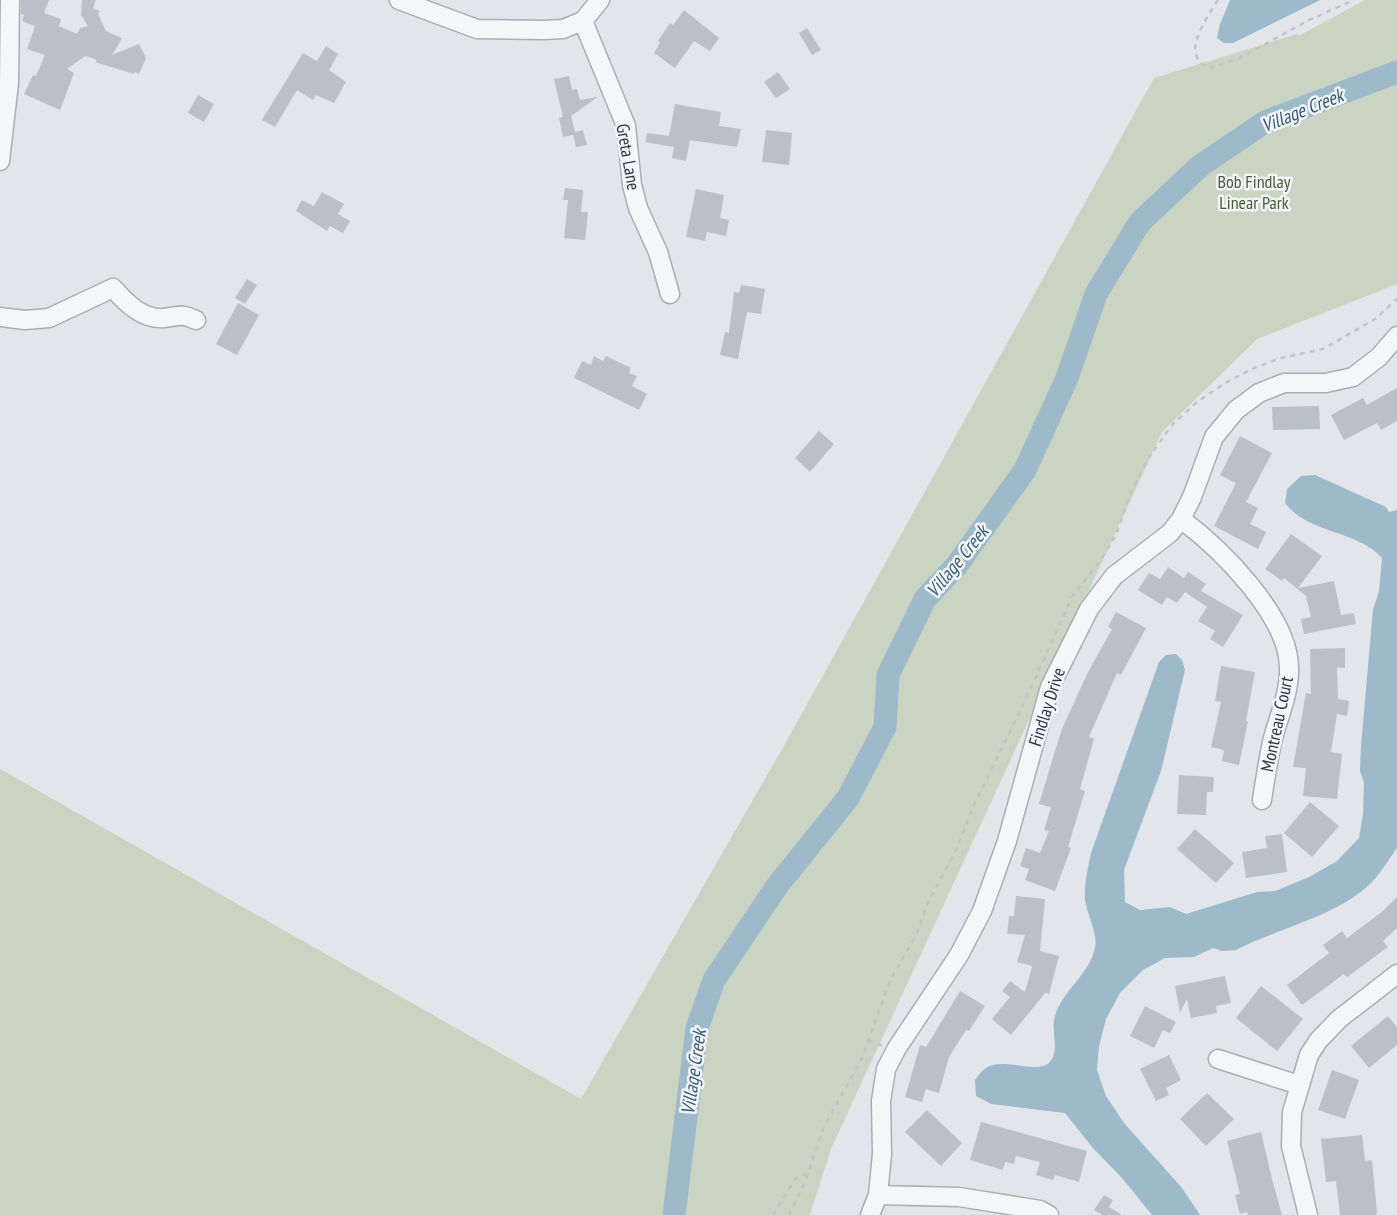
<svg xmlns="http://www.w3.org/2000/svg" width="1397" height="1215" viewBox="0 0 1397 1215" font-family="'PT Sans Narrow',sans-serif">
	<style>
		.green { fill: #cad4c3 }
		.water { fill: #9eb9c9 }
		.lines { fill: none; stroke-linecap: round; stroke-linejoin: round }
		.river { stroke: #9eb9c9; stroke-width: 23 }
		.building { fill: #b9c0c7 }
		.minor-casing { stroke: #a7aeb4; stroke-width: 21 }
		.path { stroke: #c0c4c8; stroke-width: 2.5; stroke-dasharray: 5 5; stroke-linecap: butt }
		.minor { stroke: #f5f6f8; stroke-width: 18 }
		.labels { text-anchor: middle; stroke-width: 5; stroke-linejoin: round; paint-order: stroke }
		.street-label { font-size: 18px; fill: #2a3641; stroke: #f2f5f7 }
		.park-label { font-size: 18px; fill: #455d38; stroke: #f2f5f7 }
		.water-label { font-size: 19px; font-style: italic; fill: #365b74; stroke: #f2f5f7 }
	</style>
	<rect width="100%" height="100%" fill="#e2e6ea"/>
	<path class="green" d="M1365,0H1397V284L1257,339L1162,432L831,1149L810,1215H0V769L581,1099L785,744L1154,78L1297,34L1300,35Z"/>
	<path class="water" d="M1230,0H1320L1233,43H1224L1217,38L1220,24Z
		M1315,475L1386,507L1389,512L1397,510V848C1389,859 1381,873 1371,883C1338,916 1278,928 1236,950L1222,951L1213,948L1194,957L1165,958L1143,970L1120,993L1106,1019L1099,1046L1097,1070L1106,1096L1124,1123L1182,1188L1200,1215H1152L1122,1178L1092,1147L1065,1113L991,1104L976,1096L975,1080C978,1076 982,1070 986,1068C1002,1057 1037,1074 1049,1063C1061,1051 1050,1031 1055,1016C1062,991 1091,973 1095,947C1098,933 1087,915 1085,900C1084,884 1088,868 1091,853L1159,662L1166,655L1176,654L1182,660L1185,670L1161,771L1124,870L1125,902L1140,910L1170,907L1186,914L1257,892L1275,891L1309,877L1337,861L1359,838L1363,814L1364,783L1360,771L1361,746L1373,609L1379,592L1382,558C1357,530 1309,534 1285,503L1287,489L1301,476Z"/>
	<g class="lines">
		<path class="river" d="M674,1215L697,1028L714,980L777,886L848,798L885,727L888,675L925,599L957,565L1025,470L1067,378L1096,294L1140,222L1200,166L1265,122L1397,72"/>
	</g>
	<path class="building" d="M21,0H49L44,13L61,19L59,26L77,34L80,28L88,26L81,15L82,0H96L93,8L100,11L98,14L106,31L122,38L112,55L139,44L146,58L139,74L135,72L134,74L95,62H97L95,59L85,56L67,69L74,73L60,110L24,94L33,75L36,76L45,55L27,49L35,26L22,21L24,15L21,14Z
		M684,10L719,38L710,51L694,41L675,68L654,53L660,43L658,41L670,23L673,25Z
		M807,28L821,50L812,55L799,33Z
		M326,46L338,54L329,70L346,82L334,103L316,95L313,100L297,90L275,127L262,120L303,53L317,61Z
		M778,72L790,89L776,98L764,82Z
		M569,76L572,90L577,89L580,100L598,97L571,116L575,132L583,130L587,145L576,147L573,135L563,137L559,118L563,117L554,79Z
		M198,95L214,104L204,122L188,113Z
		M675,104L721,112L719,126L741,129L737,147L690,140L686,161L672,158L674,147L645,142L647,133L669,136Z
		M766,130L792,133L789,165L762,162Z
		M565,188L583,190L581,212H588L585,240L564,238L568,200H563Z
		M696,189L724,195L720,218L729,220L726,236L707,232L705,241L686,237Z
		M322,192L344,204L338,214L350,221L343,233L330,226L327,231L296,211L302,200L314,206Z
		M247,279L257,285L245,304L235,298Z
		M741,285L765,289L761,314L747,312L738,359L720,355L725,332L729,333L734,292L739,293Z
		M238,303L259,315L237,355L216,344Z
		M594,356L603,361L606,356L631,368L629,373L637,376L632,386L647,394L639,410L574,378L582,361L591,365Z
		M1397,388V421L1381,430L1377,423L1344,440L1331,415L1363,398L1367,405Z
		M1319,406L1320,429L1273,430L1272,407Z
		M819,431L834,444L810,472L795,458Z
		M1240,436L1272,453L1246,502L1258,508L1250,524L1266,532L1258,549L1214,526L1236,483L1220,475Z
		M1291,534L1322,556L1298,588L1334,581L1341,615L1354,613L1356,624L1304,634L1301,619L1311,617L1306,596L1284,578L1282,581L1265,569Z
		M1168,567L1184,578L1188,572L1206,584L1201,591L1243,615L1223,647L1210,639L1215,631L1198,621L1207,607L1185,592L1177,603L1167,597L1162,605L1138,590L1149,573L1160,579Z
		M1116,612L1146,628L1121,675L1117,673L1089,737L1094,739L1080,789L1085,791L1068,847L1071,848L1055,891L1025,880L1029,869L1020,866L1026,848L1040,853L1049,831L1044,830L1051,807L1039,804L1054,754L1062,729L1087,674L1112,629L1108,627Z
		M1345,648V668L1337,667L1338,699L1349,701L1347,716L1337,714L1331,752L1342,754L1337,799L1303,796L1306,768L1293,767L1306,693L1311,694L1310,649Z
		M1221,666L1255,672L1246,721H1248L1239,765L1222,761L1224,750L1211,747L1221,702L1215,701Z
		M1179,775L1214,777L1213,792H1207L1206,815L1177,814Z
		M1310,802L1339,826L1312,857L1284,833Z
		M1195,829L1234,863L1216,883L1177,849Z
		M1282,834L1287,872L1246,878L1242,852L1267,848L1265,836Z
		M1016,896L1045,899L1040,951L1059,956L1049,994L1045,993L1011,1035L992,1019L1010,997L1002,991L1010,981L1025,992L1032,966L1017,962L1025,935L1007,934L1009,916H1014Z
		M1397,897V928L1383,941L1388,947L1347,977L1344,974L1302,1005L1287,985L1329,953L1323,945L1342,931L1347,938L1383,911Z
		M1225,976L1231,1003L1216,1006L1217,1013L1191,1018L1187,999L1180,1013L1175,986Z
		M1261,986L1303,1019L1277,1051L1236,1018Z
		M960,991L985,1006L969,1031L966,1030L949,1057L939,1093L926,1089L922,1102L905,1097L920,1045L926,1047Z
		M1145,1006L1176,1022L1170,1033L1163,1030L1154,1048L1130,1036Z
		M1388,1016L1397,1027V1045L1369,1068L1351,1046Z
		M1169,1055L1181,1080L1166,1088L1169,1095L1156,1101L1140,1069Z
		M1332,1070L1359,1080L1345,1119L1318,1110Z
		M1207,1093L1234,1119L1206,1146L1180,1119Z
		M927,1110L962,1143L941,1166L905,1132Z
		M981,1122L1087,1151L1079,1182L1055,1175L1053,1180L1036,1175L1040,1162L1016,1156L1014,1164L1005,1162L1003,1170L970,1160Z
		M1261,1132L1272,1179L1282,1215H1248L1247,1212L1240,1214L1235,1195L1240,1194L1227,1141Z
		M1362,1135L1365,1161L1372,1160L1377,1212L1376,1215H1340L1336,1181L1326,1182L1321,1139Z
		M1104,1195L1113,1200L1109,1207L1122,1215H1102L1094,1210Z"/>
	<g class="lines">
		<g class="minor-casing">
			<path id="minor" d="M399,0L477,29L545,30L563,29L583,21L600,0
				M583,21L626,126L632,185L638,208L658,252L670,294
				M0,161L9,83L10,0
				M0,317L25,320L49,318L113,288C126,303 143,320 164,318C182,316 179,313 196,320
				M1181,519C1221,549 1289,616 1289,668C1290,692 1278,718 1272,742C1268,761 1265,780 1262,800
				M1218,1059L1299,1085
				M878,1195L959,1197L1040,1210L1049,1215
				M870,1215L878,1195L882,1154L881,1101L886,1069L897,1048L959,955L982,911L1007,841L1050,687L1089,609L1114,576L1170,533L1181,519L1192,497L1214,437L1236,410L1259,393L1284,383H1326L1353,377L1379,357L1397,336
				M1308,1215L1291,1146L1292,1112L1309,1055L1318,1041L1339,1019L1397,974"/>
		</g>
		<path class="path" d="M1218,0C1207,18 1177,58 1211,68L1240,58L1307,21L1354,0
			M869,1040L882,1046
			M773,1215L795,1179L808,1173
			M789,1215L805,1182L823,1129L862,1058L890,981L916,935L927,905L956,850L974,805L1025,701L1072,597L1102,558L1116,535L1131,492L1151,454L1173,424L1197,402L1225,383L1254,368L1281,358L1323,349L1375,319L1397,299"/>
		<use href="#minor" class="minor"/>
	</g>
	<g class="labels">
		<g class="street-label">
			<text transform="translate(628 157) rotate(80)" y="6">Greta Lane</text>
			<text transform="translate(1047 707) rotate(-72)" y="6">Findlay Drive</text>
			<text transform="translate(1277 724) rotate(-78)" y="6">Montreau Court</text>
		</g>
		<g class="park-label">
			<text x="1254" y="188">Bob Findlay<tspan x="1254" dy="21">Linear Park</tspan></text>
		</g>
		<g class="water-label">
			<text transform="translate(1302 110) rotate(-22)" y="7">Village Creek</text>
			<text transform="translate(957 561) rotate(-51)" y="7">Village Creek</text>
			<text transform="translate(693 1072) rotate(-82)" y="7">Village Creek</text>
		</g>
	</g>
</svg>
